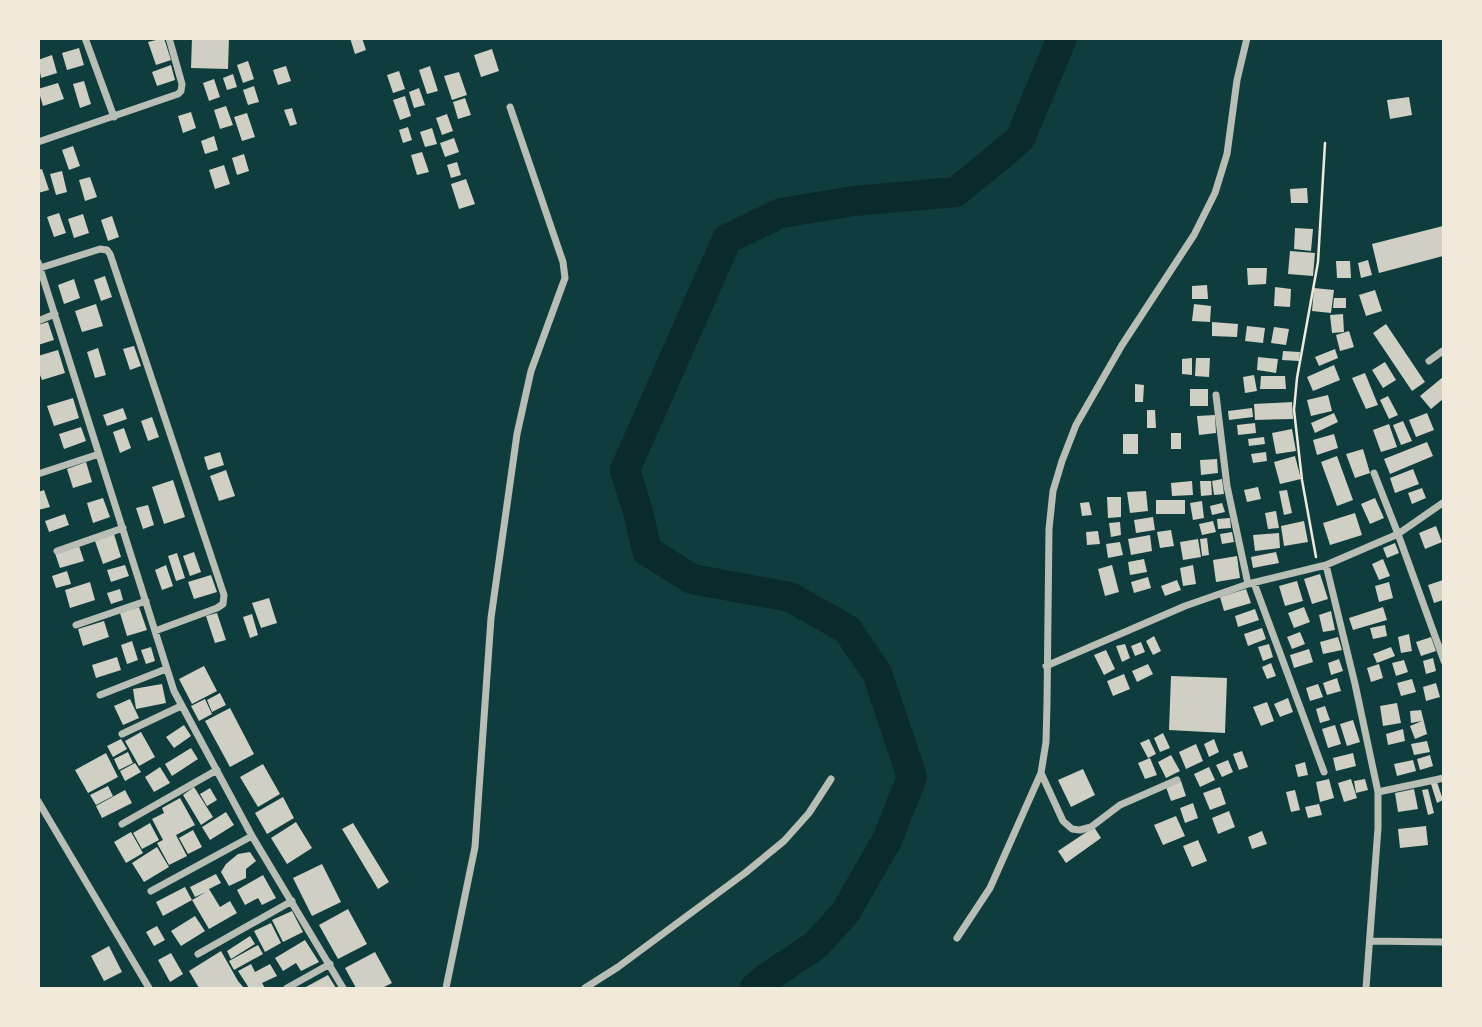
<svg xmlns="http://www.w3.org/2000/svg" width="1482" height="1027" viewBox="0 0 1482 1027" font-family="Inter,sans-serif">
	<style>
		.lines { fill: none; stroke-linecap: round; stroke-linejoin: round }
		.river { stroke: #0a2a2b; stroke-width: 30 }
		.building { fill: #cfcfc3 }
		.path { stroke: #f1e9da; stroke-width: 2.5 }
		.minor { stroke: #b8beb3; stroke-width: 7 }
	</style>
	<rect width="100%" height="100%" fill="#0f3d3e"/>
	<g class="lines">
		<path class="river" d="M755,988L768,977L816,945L845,913L887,840L912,777L877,673L847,629L790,597L692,579L647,551L638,512L625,470L727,239L781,213L854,201L956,192L1020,139L1062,38"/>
	</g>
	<path class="building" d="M164,38L171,60L156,65L148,42Z
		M192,38H229L228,69L191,68Z
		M350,38H362L366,50L355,54Z
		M79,48L84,65L67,70L62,53Z
		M492,49L499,71L481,77L474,55Z
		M52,55L57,73L41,78L38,60Z
		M248,61L254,79L243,83L237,65Z
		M171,65L175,80L157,86L152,72Z
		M286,66L291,81L278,85L273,70Z
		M430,66L438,91L427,94L419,70Z
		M399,71L405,89L393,93L387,75Z
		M459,72L467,95L452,100L444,76Z
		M233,74L237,87L227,90L223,78Z
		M214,79L220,97L209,101L203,83Z
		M84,81L91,104L80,108L73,84Z
		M58,83L64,99L43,106L38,89Z
		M254,86L259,102L248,105L243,90Z
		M419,88L425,105L414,108L409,92Z
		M405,96L411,116L400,120L393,100Z
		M1409,97L1412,115L1390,119L1387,100Z
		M465,98L471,115L458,119L453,102Z
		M226,106L233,125L220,129L214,110Z
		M292,108L297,124L290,126L284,110Z
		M191,112L196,128L183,133L178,116Z
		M247,113L255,137L242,141L234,117Z
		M447,114L453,131L442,135L436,118Z
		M408,127L412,140L403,143L399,130Z
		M432,128L437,144L425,147L420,132Z
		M214,136L218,150L205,154L201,141Z
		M454,138L459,152L445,157L440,143Z
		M73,146L80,166L69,170L62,150Z
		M422,152L429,172L417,175L411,155Z
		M244,154L249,171L237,175L232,158Z
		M457,162L461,175L451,178L447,165Z
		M224,165L230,184L215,189L209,170Z
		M42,169L49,190L38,193V170Z
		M62,171L67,192L56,195L50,174Z
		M90,177L97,197L85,201L79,180Z
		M466,179L475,204L459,209L451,184Z
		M1307,188L1308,203H1291L1290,189Z
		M59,213L66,233L54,237L47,217Z
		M83,214L89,233L74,238L68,219Z
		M112,216L119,237L108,241L101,220Z
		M1443,226V256L1379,273L1372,244Z
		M1295,228L1313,229L1311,251L1294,249Z
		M1290,251L1315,253L1313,276L1288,274Z
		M1368,260L1372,275L1361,278L1358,263Z
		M1336,261H1350L1351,278H1337Z
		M1247,268H1267L1266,284L1248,285Z
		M105,276L112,297L101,301L94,280Z
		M74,279L80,298L64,304L58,285Z
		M1207,285L1208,299H1192V286Z
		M1275,287L1291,289L1290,307L1274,306Z
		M1314,288L1334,290L1331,313L1312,311Z
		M1375,290L1382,311L1366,316L1359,295Z
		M1334,298H1346V308H1333Z
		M96,304L103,326L82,332L75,311Z
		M1194,304L1211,306L1210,322L1192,321Z
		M1343,314L1344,332L1332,333L1330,315Z
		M48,322L54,340L38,345V325Z
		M1212,322L1238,324L1237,337L1212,336Z
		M1386,324L1425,382L1412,391L1373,333Z
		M1247,326L1265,328L1263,343L1245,341Z
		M1274,327L1289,329L1286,345L1271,343Z
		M1349,331L1354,347L1340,351L1336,335Z
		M134,346L141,366L130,370L123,349Z
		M98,348L106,375L95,378L87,352Z
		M1335,349L1338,358L1319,366L1315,357Z
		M58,350L65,373L42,380L38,370V356Z
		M1283,351L1300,352L1299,361L1282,360Z
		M1258,357L1278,359L1276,373L1257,370Z
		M1192,358V375L1182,374V359Z
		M1196,358H1210L1209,377L1195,376Z
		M1385,362L1396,380L1383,388L1372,370Z
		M1334,365L1340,380L1313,391L1307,377Z
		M1365,373L1378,405L1366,409L1352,378Z
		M1254,375L1257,391L1245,393L1243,377Z
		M1261,376H1285L1286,389H1260Z
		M1443,377V399L1431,409L1420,396Z
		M1135,384L1144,385L1143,402H1135Z
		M1190,389H1208V406H1190Z
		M1328,395L1332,411L1311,416L1307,400Z
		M1388,396L1398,415L1389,419L1380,400Z
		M73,398L79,418L54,426L47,406Z
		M1292,402L1293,419L1255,420L1254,404Z
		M123,408L127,419L107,426L103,415Z
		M1252,408L1253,417L1229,420L1228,411Z
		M1147,410H1155L1156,428H1147Z
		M1334,413L1338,422L1315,433L1311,423Z
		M1427,413L1434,430L1416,437L1409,420Z
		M1215,415L1216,433L1199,435L1197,416Z
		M152,417L159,437L148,441L141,421Z
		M1403,421L1412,441L1401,445L1393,425Z
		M1255,423L1256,433L1238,435L1237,425Z
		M1389,424L1397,447L1381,452L1373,430Z
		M81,427L86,441L64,449L59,434Z
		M124,428L131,448L120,453L113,432Z
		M1292,429L1296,451L1276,454L1272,433Z
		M1171,433H1181V449H1171Z
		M1123,434H1138V454H1123Z
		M1334,434L1338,448L1317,455L1313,440Z
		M1264,437L1265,444L1249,446L1248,439Z
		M1427,442L1433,456L1390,474L1384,459Z
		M1363,449L1370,473L1355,478L1346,454Z
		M220,452L224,465L208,470L204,457Z
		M1266,452L1267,461L1253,463L1251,454Z
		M1295,456L1301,479L1280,484L1274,462Z
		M1337,456L1353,500L1337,506L1321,462Z
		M1217,459L1218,473L1201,475L1200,460Z
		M86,462L92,482L73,488L67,469Z
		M1413,469L1419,484L1395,493L1390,478Z
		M226,470L235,496L219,501L210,476Z
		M1222,479L1224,494L1214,495L1212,481Z
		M173,480L185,517L164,524L152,487Z
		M1192,481L1193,495L1172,496L1171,483Z
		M1200,481H1211L1212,495L1201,496Z
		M1258,487L1261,499L1247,502L1244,490Z
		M1422,488L1426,498L1412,504L1408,493Z
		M44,490L50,507L38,510V492Z
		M1287,490L1292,513L1284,515L1279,491Z
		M1146,491L1148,511L1130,513L1127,492Z
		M1107,497H1121V517L1108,518Z
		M103,498L110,517L93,523L87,503Z
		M1375,498L1384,518L1370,524L1361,504Z
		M1156,500H1185V514H1156Z
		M1202,501L1204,518L1193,520L1190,503Z
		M1089,502L1092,515L1082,516L1080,503Z
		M1222,503L1225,512L1212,515L1210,506Z
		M148,505L154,525L143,529L136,508Z
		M1276,511L1279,528L1268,529L1265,513Z
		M1355,513L1362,535L1330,545L1323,523Z
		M65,514L69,525L49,532L45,521Z
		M1153,517L1155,530L1136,533L1134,520Z
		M1230,518L1231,528L1218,529L1217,519Z
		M1213,521L1216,532L1202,535L1199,524Z
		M1304,521L1308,542L1284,546L1281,526Z
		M1120,522L1121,535L1111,537L1109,523Z
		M1436,526L1442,542L1425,549L1419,533Z
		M1171,530L1174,546L1160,548L1157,532Z
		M1098,531L1100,544L1087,545L1086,532Z
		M1232,532L1234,542L1222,544L1220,534Z
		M1279,533L1280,548L1255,551L1253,535Z
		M114,534L121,557L103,564L95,541Z
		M1150,535L1152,551L1131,555L1128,539Z
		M1207,538L1209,555L1202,556L1200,539Z
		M1198,539L1201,557L1183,560L1180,542Z
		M1120,542L1123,555L1108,558L1106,544Z
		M1395,543L1399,553L1387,558L1383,548Z
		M79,546L84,561L60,568L55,553Z
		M194,552L201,572L190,576L183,556Z
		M1276,552L1279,563L1253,568L1251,557Z
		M177,553L185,578L176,581L168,556Z
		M1237,556L1240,578L1216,582L1213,560Z
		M1144,559L1147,572L1130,575L1128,562Z
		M1383,559L1390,576L1379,580L1372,564Z
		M125,565L129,576L111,582L107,570Z
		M166,565L173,586L162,590L155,570Z
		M1112,565L1119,592L1105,596L1098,569Z
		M1193,565L1196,584L1183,586L1180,568Z
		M67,571L71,584L56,588L52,576Z
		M1320,574L1328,599L1312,604L1304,579Z
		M211,575L217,592L194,599L188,582Z
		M1148,577L1151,588L1134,593L1131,582Z
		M1177,580L1181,590L1165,596L1161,586Z
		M1443,580V600L1434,603L1428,585Z
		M1297,581L1303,601L1285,606L1279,586Z
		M90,582L95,600L70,608L65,590Z
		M1389,582L1393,598L1379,602L1375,586Z
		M120,589L123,600L111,604L107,593Z
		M1246,589L1251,603L1224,611L1220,597Z
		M269,598L277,623L261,628L252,603Z
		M139,607L147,630L127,636L120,613Z
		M1304,607L1310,622L1294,628L1288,613Z
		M1383,607L1387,620L1353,630L1349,618Z
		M1255,609L1259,620L1238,627L1235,616Z
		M1331,611L1335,630L1323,632L1319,615Z
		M217,613L226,640L215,643L206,616Z
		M252,614L258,635L250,638L243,617Z
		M104,621L109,637L83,646L78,629Z
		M1385,625L1387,636L1373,639L1370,628Z
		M1262,628L1266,639L1248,646L1244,634Z
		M1300,632L1305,644L1292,649L1287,637Z
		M1409,634L1412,651L1401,653L1398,637Z
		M1154,636L1161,651L1153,655L1146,641Z
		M1338,637L1342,650L1323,654L1320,642Z
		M1431,637L1436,651L1421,656L1416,642Z
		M132,641L138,660L127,664L121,645Z
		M1141,642L1145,652L1135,656L1131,646Z
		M1125,644L1130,658L1122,662L1116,646Z
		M1269,644L1273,657L1263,661L1258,647Z
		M151,647L155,661L146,664L141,650Z
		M1391,647L1395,656L1377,663L1373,654Z
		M1309,649L1313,662L1294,668L1290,655Z
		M1106,650L1115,669L1104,675L1094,655Z
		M117,657L121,670L96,678L92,665Z
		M1433,658L1436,671L1426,674L1423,661Z
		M1339,659L1343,671L1331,675L1328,663Z
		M1404,660L1408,672L1396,676L1392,663Z
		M1271,663L1276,676L1267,679L1262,667Z
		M1148,664L1153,674L1137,682L1132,671Z
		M1379,664L1383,678L1371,682L1367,668Z
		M204,666L217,691L192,704L179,679Z
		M1124,674L1130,689L1113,696L1107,681Z
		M1171,676L1227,678L1225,733L1169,730Z
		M1337,678L1341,691L1327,695L1323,683Z
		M1412,679L1416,692L1401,696L1397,683Z
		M1436,683L1440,697L1426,701L1423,687Z
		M162,684L166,703L136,709L133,689Z
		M1318,684L1323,697L1310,701L1306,688Z
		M220,693L226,705L212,712L207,700Z
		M1288,698L1293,712L1280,717L1274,704Z
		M130,699L139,718L123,725L114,706Z
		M205,699L212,714L199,721L191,706Z
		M1267,702L1274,721L1261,726L1253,707Z
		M1397,703L1401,723L1383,726L1380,706Z
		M1325,706L1330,720L1320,723L1316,709Z
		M230,708L254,754L230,767L205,721Z
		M1421,710L1427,734L1415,739L1410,726L1422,721L1411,723L1410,711Z
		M1353,720L1360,742L1347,746L1340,724Z
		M184,725L191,736L174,748L166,737Z
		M1335,725L1341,744L1328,748L1322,729Z
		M1403,729L1405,741L1388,745L1386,734Z
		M141,732L155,757L139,766L125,741Z
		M1163,733L1170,748L1160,752L1154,738Z
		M121,739L127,749L113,757L107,746Z
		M1149,739L1156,754L1148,758L1140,743Z
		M1214,739L1219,752L1209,757L1204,744Z
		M1427,741L1430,752L1414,755L1411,744Z
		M1196,744L1203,761L1186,769L1179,752Z
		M191,748L198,759L172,776L165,764Z
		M1242,751L1248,767L1239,770L1233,754Z
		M128,752L133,763L119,770L114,759Z
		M106,753L118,777L88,793L75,770Z
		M1353,753L1356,766L1336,771L1333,758Z
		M1171,755L1180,771L1166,778L1158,762Z
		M1430,755L1433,766L1420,770L1417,759Z
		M1150,758L1157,775L1145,779L1138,763Z
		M1228,760L1233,772L1222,777L1216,765Z
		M1413,760L1416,771L1397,776L1394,764Z
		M1305,762L1308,775L1298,777L1295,765Z
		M135,763L141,772L125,781L120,771Z
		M263,764L280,794L258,807L240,777Z
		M160,767L170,783L154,792L145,777Z
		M1209,767L1215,780L1200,787L1194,774Z
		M1083,769L1095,795L1071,807L1058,780Z
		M1329,779L1334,798L1320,802L1316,782Z
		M1351,779L1357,798L1344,802L1338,783Z
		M1365,779L1368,790L1356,793L1354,781Z
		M1181,781L1186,796L1171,801L1166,787Z
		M1437,782L1443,800L1437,803L1431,784Z
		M108,786L113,796L96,805L90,795Z
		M194,787L213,817L201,825L183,795Z
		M1220,787L1226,804L1210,810L1203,793Z
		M210,788L217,800L207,806L200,794Z
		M1414,789L1418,809L1398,812L1395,793Z
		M1428,789L1434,813L1428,815L1422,790Z
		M125,790L132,803L102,818L96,806Z
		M1295,790L1300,810L1291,812L1286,792Z
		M283,797L294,818L267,834L255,813Z
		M180,798L195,825L176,835L187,856L169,865L157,843L163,840L152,819L164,813L162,808Z
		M1193,803L1198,818L1185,823L1180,808Z
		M1319,804L1322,815L1308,818L1305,807Z
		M1229,811L1235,827L1218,834L1212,818Z
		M226,812L234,825L210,840L202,827Z
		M1176,816L1185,836L1163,845L1154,825Z
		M296,822L312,848L287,864L271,838Z
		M150,823L159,840L142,849L133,833Z
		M353,823L389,882L378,889L342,829Z
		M1426,826L1428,845L1400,848L1398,829Z
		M1094,827L1101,838L1066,863L1058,851Z
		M193,830L202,847L188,854L179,838Z
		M1262,831L1267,844L1252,849L1248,837Z
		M131,832L143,853L126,863L114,842Z
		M1198,840L1207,861L1192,867L1183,846Z
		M157,847L169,867L144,882L132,863Z
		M250,852L256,861L246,869V878L229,886L221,872L226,864L238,854Z
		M322,864L341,902L312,916L293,878Z
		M216,874L221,883L209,889L220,907L230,901L237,913L209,929L192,900L206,892L195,897L190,887Z
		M263,875L276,898L262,905L258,898L245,905L237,890Z
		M185,887L192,900L163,916L156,902Z
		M348,909L367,944L338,959L319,925Z
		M292,911L303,932L283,942L272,920Z
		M195,916L205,931L181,946L171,931Z
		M271,923L281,943L265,952L254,931Z
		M157,926L165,940L154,946L146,932Z
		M250,936L255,944L231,959L227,951Z
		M305,940L319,962L301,971L296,963L283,971L275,958Z
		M258,945L263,954L234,970L229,961Z
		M109,946L122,972L104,981L91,956Z
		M221,951L238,981L244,988H199L189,971Z
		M375,952L392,983L382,988H356L345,968Z
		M171,953L183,974L170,982L158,960Z
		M251,964L255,972L270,964L277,976L262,983L265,988H249L238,971Z
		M328,975L336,988H304Z"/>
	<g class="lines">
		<path class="path" d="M1316,557L1302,480L1294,410L1297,378L1318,262L1325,143"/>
		<path class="minor" d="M85,38L114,117
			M38,142L178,94L181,91L182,84L169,38
			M38,262L174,691L252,836L343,988
			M40,268L100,249L107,250L110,254L224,595L223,604L217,608L155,631
			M38,321L55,314
			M1429,361L1444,350
			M1216,395L1227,486L1248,584
			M1374,473L1398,534L1444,661
			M38,474L99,454
			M57,551L123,528
			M1326,565L1355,684L1378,792V828L1366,988
			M1254,583L1324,772
			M76,625L146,601
			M1046,666L1185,606L1248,584L1326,565L1398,534L1444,502
			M100,695L166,669
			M122,734L181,706
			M1041,773L1063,821L1072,829L1080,830L1091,827L1120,805L1177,780
			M1378,792L1444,778
			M38,801L149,988
			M122,824L217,770
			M151,891L252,836
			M957,938L990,888L1041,773L1046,742L1047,703L1049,529L1053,491L1062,461L1076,425L1122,345L1194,235L1215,193L1227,154L1237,80L1247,38
			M1370,941L1444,942
			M198,954L292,901
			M287,988L330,964
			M446,988L475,847L491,618L517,434L531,371L565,278L563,262L510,107
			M585,988L618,967L745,873L784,841L809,813L831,779"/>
	</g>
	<rect width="1482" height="1027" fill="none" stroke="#f1e9da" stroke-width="80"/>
</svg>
